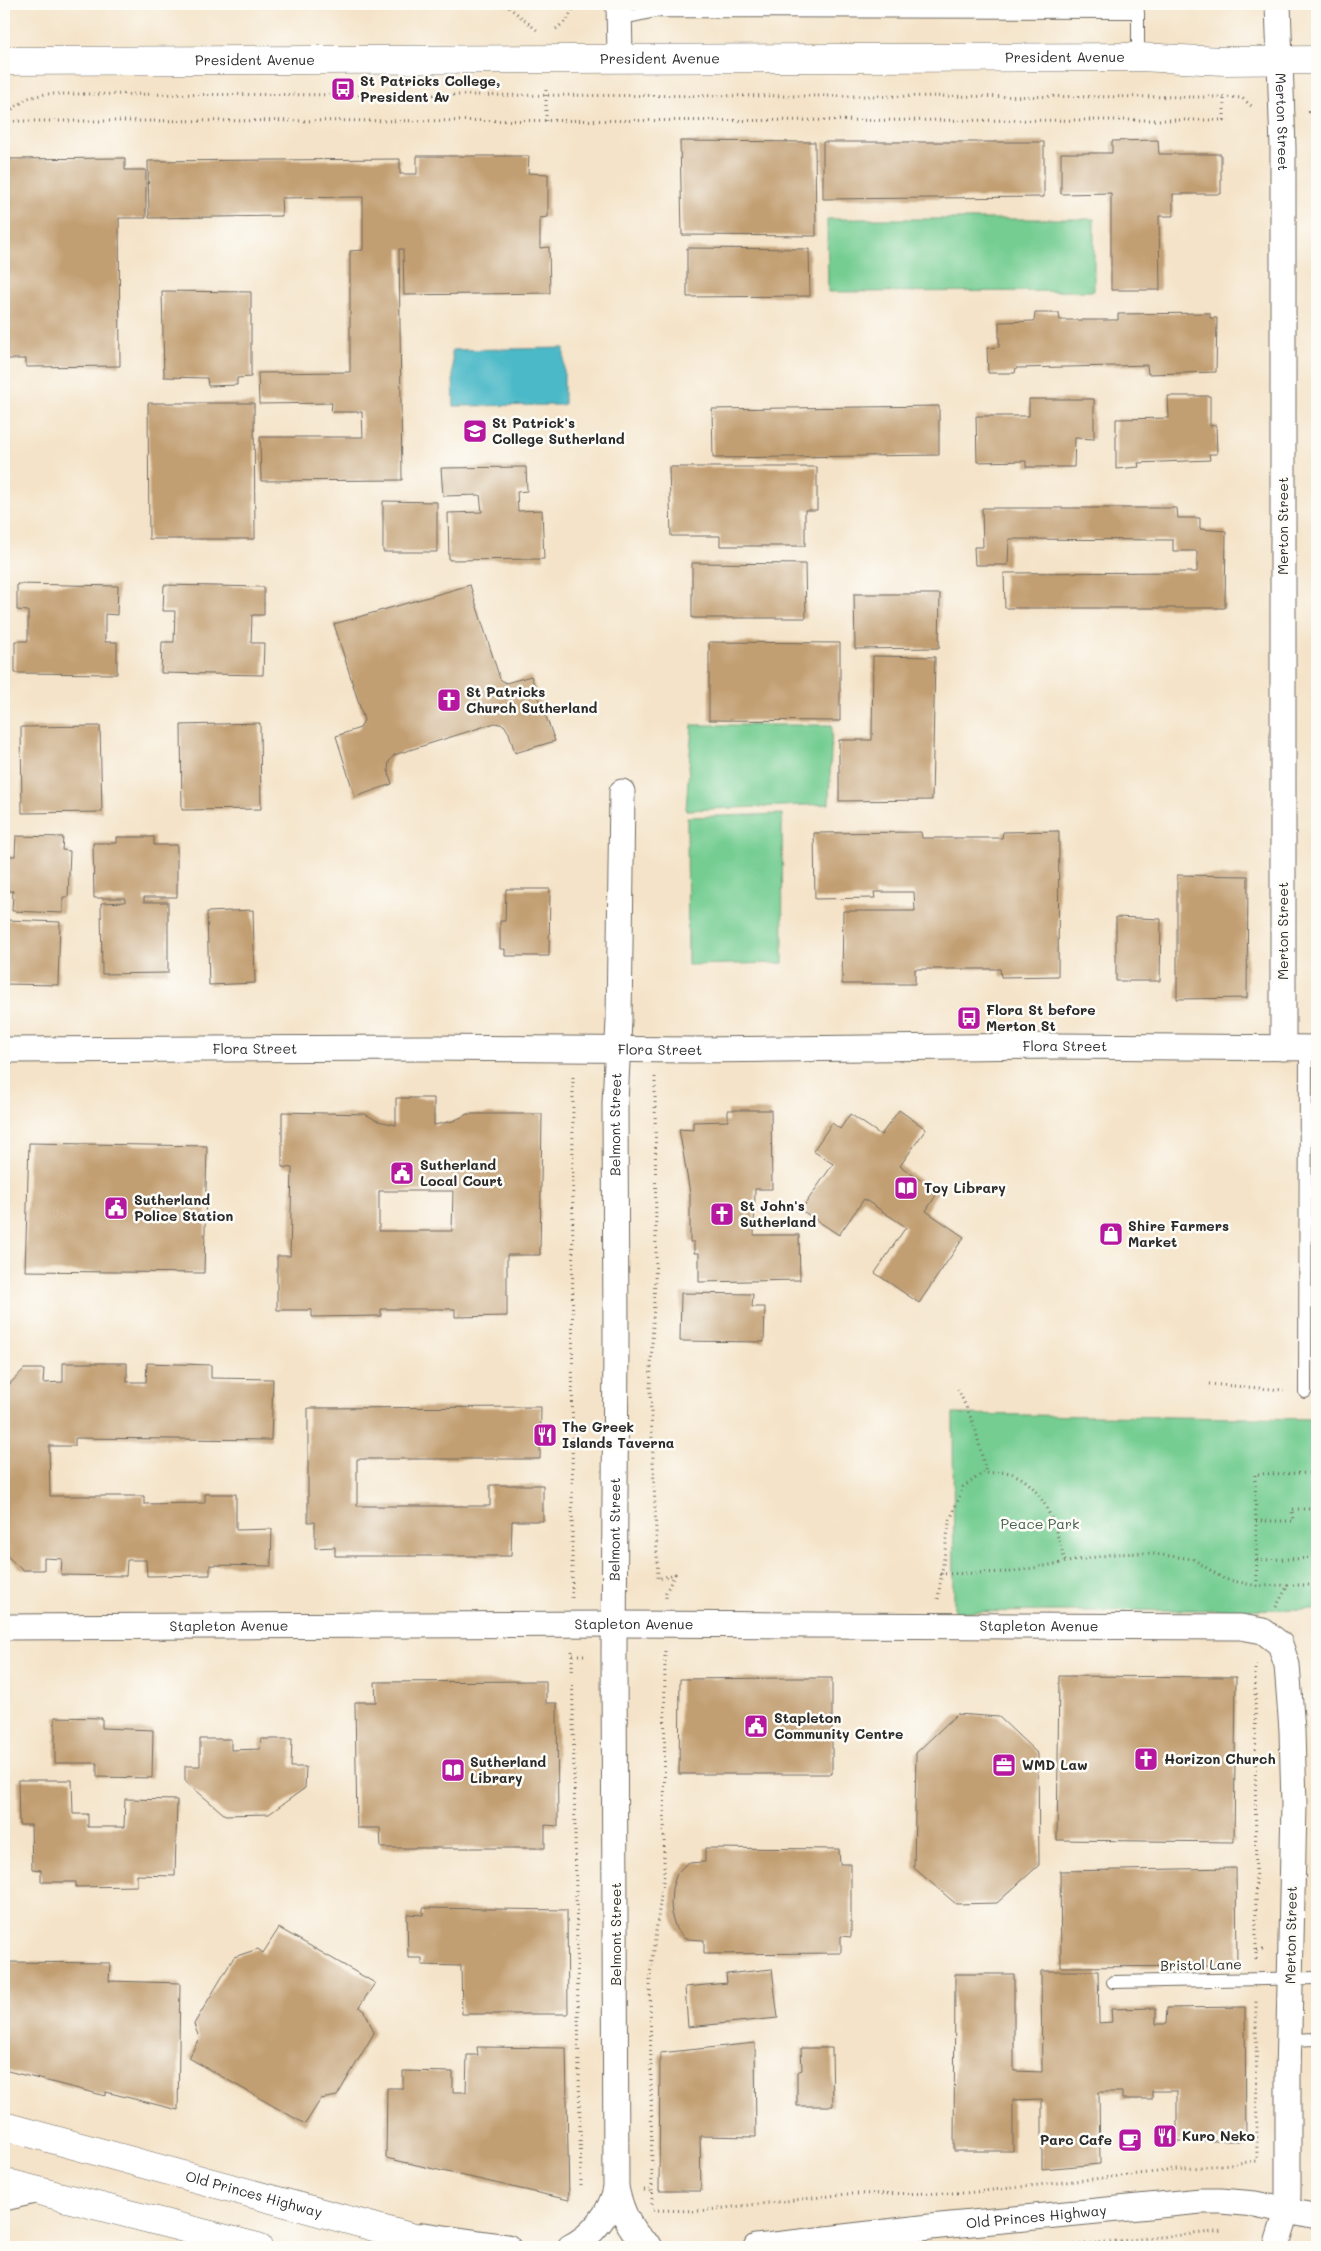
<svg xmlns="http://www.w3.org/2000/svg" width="1321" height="2251" viewBox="0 0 1321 2251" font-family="Mali,sans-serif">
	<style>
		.green { fill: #75cd92; stroke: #507c5e }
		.water { fill: #4cb9c7; stroke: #3c7279 }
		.building { fill: #c29f72; fill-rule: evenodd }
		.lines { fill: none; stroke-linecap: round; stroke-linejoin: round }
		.lane-casing { stroke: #716b62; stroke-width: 14 }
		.street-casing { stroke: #716b62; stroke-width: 27 }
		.secondary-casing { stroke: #716b62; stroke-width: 29 }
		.primary-casing { stroke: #716b62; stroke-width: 29 }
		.path { stroke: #716b62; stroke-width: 3; stroke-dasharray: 1 4; stroke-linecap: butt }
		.lane { stroke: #fff; stroke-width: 12 }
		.street { stroke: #fff; stroke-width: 25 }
		.secondary { stroke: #fff; stroke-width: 28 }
		.primary { stroke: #fff; stroke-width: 28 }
		.labels { text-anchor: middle; stroke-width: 5; stroke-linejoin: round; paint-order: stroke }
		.street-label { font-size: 14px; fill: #2b2b2b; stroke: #fdfcf7 }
		.poi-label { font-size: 14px; font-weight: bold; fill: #2b2b2b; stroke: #fdfcf7; text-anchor: start }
		.park-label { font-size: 14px; fill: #415c4a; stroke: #fdfcf7 }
	</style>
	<rect width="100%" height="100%" fill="#fdfcf7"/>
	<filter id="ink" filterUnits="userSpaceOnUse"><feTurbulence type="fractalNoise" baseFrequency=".02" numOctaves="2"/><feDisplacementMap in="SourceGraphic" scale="10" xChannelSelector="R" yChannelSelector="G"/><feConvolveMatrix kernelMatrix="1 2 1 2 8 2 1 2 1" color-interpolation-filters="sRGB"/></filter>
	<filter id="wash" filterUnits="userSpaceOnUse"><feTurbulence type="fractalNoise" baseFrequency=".0096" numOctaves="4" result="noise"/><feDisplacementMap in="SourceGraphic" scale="20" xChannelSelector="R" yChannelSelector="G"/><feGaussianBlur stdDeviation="1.12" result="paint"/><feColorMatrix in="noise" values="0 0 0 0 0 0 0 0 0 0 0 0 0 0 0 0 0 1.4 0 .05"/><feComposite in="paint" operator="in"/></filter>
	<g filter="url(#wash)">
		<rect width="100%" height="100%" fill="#f4e3c8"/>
		<path class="green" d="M827,219H1094V291L828,292Z
			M692,725H832L829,804L686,810Z
			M782,814L783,963L688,965L687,817Z
			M953,1414L1317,1419V1609L954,1612Z"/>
		<path class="water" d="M564,348V405L454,406L452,350Z"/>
		<g id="blocks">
			<path class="building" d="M1158,140L1159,154H1221V194H1173V216H1159L1160,290H1111V193L1061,194V153H1112V141Z
				M680,141L815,142L816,236L682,235Z
				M823,142H1044V197L823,199Z
				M417,156H529L528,173L548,174V217L540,218V248L549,247L550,293L404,295L403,249H399L402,480L261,481L260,437H363L362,412H331L332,403L259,404L258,373L350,372V251L363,250V197L281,198L282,216L149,218L148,161L400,159V174H417Z
				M125,158V170H146V218H119L120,366L26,367V359H4V159Z
				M687,248L809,249L810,296L687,297Z
				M162,291L251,292V377L237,378V385L208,386L207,378L164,377Z
				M1035,313H1059L1060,320H1118V314L1210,313V318H1217L1216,372L1148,374L1147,365L1116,366L1016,368L1015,373H988L987,348L999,347V322L1034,321Z
				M1168,396H1210V426L1216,425L1217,454H1209L1210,460L1138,463L1139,467L1116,469V419L1169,418Z
				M1029,399H1094V439L1075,438L1074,467H1026V461L977,462L976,416H1029Z
				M148,403H254L255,539H149Z
				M939,406V455L713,458L712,409Z
				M526,467L527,491L517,492L518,511L542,510L544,559L449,560L448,513L482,512L480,495L443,496L441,468Z
				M669,467H817V510H805V546H720V536H671Z
				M383,501L437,502V552H383Z
				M982,508H1177L1178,518H1200V529L1226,531L1225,608H1005L1004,573L1197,572V551H1173V540L1009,539L1008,565H975L974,547H983Z
				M692,563L805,564L806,618H692Z
				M17,584L118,586L117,615L105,614V642H117V674L15,673V641H28V611L17,610Z
				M164,585L264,587V615H252L251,643H264L263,675L161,673L162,642H174L175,611H163Z
				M470,585L500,679L506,683L531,676L555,741L515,753L509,733L504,725L495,723L394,755L389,762L388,770L392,784L355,797L336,736L360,728L364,720L334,624Z
				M854,594H940L939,648L855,649Z
				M709,642L840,643V721L709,720Z
				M873,656L935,657L932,800L839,801V740H872Z
				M260,723L261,809L182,810L181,725Z
				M100,726L102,812L22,813L21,727Z
				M1059,831L1058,976L1001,977L1000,969H915V984H842L843,911H915L914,892H874L875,898L815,899L814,833L921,832L922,838H1002L1003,832Z
				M16,836L63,837L62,850L70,851L68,897H63V913L12,911L13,891H4V856H15Z
				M117,837H154V845H177V897H144V902H168V973L102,974L101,903L125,902V898H94L93,843H117Z
				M1177,875L1248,876L1247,998L1177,999Z
				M506,889H550L549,956H505V949H500V921H505Z
				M253,910L255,983L209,985L207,912Z
				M1116,917L1161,919L1160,981H1116Z
				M7,920L60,922L58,985L4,984Z
				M396,1098H434V1125L453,1121L468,1114H542L540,1255H507V1316L455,1317V1309H381V1316L312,1317V1310H277V1256H290L292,1168L282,1167V1112L365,1114L378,1121L396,1125ZM379,1191H453L452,1231H379Z
				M728,1110H771L772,1189H755L754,1235H799L800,1280L699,1282V1253H694V1242H690V1193L679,1129L693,1130V1122L728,1121Z
				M899,1110L926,1129L900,1166L938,1192L926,1211L964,1237L919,1303L875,1273L906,1227L864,1199L839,1235L801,1210L833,1164L813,1151L832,1123L840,1129L850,1114L881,1135Z
				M29,1143L207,1146L204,1273L25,1271Z
				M681,1293L753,1294L752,1307H765L764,1342L680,1341Z
				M63,1363H127V1382H146L147,1363L211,1365V1378L273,1379L271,1440L75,1438V1446H49L50,1496H144V1504L205,1503V1494H236V1530L272,1529L271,1566L210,1565V1575L147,1576L146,1560H127L126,1576L61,1575L62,1559L44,1558V1570H22L4,1553V1390L24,1369H44L43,1383L63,1382Z
				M541,1407L540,1459H357V1506H490V1485H543V1521H512L511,1556H335V1547L315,1548V1522H308V1408Z
				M1059,1676L1236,1677L1234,1842L1057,1840Z
				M787,1678H832V1774H679L680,1679Z
				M546,1681V1703H557L558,1826L545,1825V1848H381L380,1828H357L355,1702H376L375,1682Z
				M957,1714L999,1717L1038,1754L1039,1865L997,1903L956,1904L914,1868L916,1753Z
				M55,1717L102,1718V1728L153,1730L152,1778L97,1777V1763H55Z
				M200,1739H231V1750L260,1749L261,1739H292L291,1767H306L305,1788L269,1814L225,1815L185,1781V1766H200Z
				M18,1780H72L73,1814H88V1827H124L125,1799L177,1800L175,1876L137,1875V1886L76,1887V1882H41V1870L32,1869L31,1825H19Z
				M705,1848L839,1849L840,1864H851V1937L841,1936V1953L704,1954V1940L685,1939L676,1929L672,1916L671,1903L672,1888L677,1873L687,1863L705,1862Z
				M1236,1868L1237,1966L1061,1967L1060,1871Z
				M423,1908L567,1910L568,2014H462L461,1966L422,1965V1958H408L407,1914L423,1915Z
				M279,1928L375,1983L359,2007L365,2011L374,2033L337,2096L321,2099L305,2124L189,2058L199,2038L194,2024L234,1957L258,1949L263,1953Z
				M4,1962L110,1963L109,1981L180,1983L178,2110L106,2092V2096L4,2070Z
				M772,1969L778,2018L688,2027L685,1987L727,1983L726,1974Z
				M1041,1971H1098L1099,2023L1112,2022L1111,2009L1156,2008V2024H1166L1167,2008L1245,2007L1246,2141H1177V2091H1152V2099H1122V2092H1099L1100,2164L1042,2169V2099L1013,2100V2151H954L955,1974H1014V2071L1042,2072Z
				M755,2043L756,2137L700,2136L701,2191H659L660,2053Z
				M477,2047L566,2048L569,2200L386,2158L387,2088H403V2071L453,2072V2092H466L467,2055H478Z
				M801,2048H832L833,2106H797V2072L802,2070Z"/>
		</g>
	</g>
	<g filter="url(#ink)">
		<use href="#blocks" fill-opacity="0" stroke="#716b62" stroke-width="1"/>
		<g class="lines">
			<g class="lane-casing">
				<path id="lane" d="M619,19L656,11L1138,12V57
					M1305,1392L1306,1048
					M1113,1982L1317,1978
					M1289,2040L1317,2039"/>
			</g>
			<g class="street-casing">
				<g id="street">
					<path d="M619,4L620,57"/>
					<path id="s1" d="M1278,4L1283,148V1048"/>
					<path id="s2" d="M4,1050L429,1048L692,1050L1058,1046L1317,1048"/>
					<path id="s3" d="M4,1627L615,1624L1241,1627L1263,1631L1280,1644L1287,1665L1292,1730L1294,1805L1288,2075V2195L1287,2212L1276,2247"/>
					<path d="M616,2188C621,2210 631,2234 650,2247"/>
					<path d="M4,2198L38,2190"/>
					<path d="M424,2235L508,2247"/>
					<path id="s4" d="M570,2247C592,2236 611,2213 616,2188L614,1654L616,1338L615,1103L619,1020L622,792"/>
					<path id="s5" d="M756,2247L930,2227L1201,2201H1221L1255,2204L1317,2217"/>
				</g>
			</g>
			<g class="secondary-casing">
				<g id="secondary">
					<path id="s6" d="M4,61L1138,57L1224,61L1317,60"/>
				</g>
			</g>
			<g class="primary-casing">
				<g id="primary">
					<path id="s7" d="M4,2126L447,2247"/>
					<path d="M4,2182L258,2247"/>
				</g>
			</g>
			<path class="path" d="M505,4L538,31
				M556,29L567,20L576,4
				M1308,112L1317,109
				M4,115L28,98L45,94L1224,97L1242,98L1254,108
				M4,121L1224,120V97
				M546,121V86
				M655,1077L656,1258L650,1388L658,1579L675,1574L666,1592V1598
				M1209,1384L1284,1390
				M958,1389L975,1427L986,1473C994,1473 1006,1471 1013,1474C1046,1487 1056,1531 1065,1561
				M1256,1521H1293L1292,1509H1317
				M1257,1560L1317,1558
				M940,1574L1010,1572L1113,1554L1146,1553L1193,1559L1224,1579L1257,1586L1288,1585
				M1257,1586L1255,1474L1317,1473
				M572,1598L573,1076
				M938,1599L949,1523L963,1487L986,1471
				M1276,1607L1288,1585H1317
				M572,1651V1655H587
				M572,1655L581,2186
				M1255,1664L1256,1950
				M1256,1959V1950H1264
				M644,2190L652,2191V2204
				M652,2191L650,1974L664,1875L665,1650
				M653,2210L698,2211L847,2194L965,2193L1257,2161L1256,2000
				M1055,2247L1224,2231"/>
			<use href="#lane" class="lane"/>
			<use href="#street" class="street"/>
			<use href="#secondary" class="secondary"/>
			<use href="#primary" class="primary"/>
		</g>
	</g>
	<defs>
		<g id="bus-square" transform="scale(1.25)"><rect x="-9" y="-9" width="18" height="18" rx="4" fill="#b5179e" stroke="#fdfcf7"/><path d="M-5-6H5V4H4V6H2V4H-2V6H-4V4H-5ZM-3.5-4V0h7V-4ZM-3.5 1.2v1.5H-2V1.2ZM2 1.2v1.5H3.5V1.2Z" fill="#fff"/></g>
		<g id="school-square" transform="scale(1.25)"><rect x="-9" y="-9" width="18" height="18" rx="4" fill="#b5179e" stroke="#fdfcf7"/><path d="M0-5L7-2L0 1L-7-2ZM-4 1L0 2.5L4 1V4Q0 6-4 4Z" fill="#fff"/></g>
		<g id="church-square" transform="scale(1.25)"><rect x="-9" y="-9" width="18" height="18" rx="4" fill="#b5179e" stroke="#fdfcf7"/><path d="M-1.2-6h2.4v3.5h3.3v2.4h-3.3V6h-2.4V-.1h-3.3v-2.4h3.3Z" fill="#fff"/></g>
		<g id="civic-square" transform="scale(1.25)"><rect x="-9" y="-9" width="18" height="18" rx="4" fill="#b5179e" stroke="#fdfcf7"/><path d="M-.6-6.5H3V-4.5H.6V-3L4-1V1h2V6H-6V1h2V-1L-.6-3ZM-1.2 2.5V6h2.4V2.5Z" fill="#fff"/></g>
		<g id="library-square" transform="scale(1.25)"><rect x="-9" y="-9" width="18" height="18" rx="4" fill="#b5179e" stroke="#fdfcf7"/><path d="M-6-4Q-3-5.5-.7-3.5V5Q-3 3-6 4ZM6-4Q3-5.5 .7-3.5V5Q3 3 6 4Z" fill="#fff"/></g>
		<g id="shop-square" transform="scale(1.25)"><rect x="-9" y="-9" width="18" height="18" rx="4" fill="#b5179e" stroke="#fdfcf7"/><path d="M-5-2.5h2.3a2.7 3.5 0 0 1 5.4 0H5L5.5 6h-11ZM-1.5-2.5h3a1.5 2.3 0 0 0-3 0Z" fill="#fff"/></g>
		<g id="restaurant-square" transform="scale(1.25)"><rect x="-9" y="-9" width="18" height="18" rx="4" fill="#b5179e" stroke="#fdfcf7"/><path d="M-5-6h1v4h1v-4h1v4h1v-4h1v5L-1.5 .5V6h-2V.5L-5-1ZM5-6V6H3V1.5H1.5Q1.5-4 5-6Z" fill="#fff"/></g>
		<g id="office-square" transform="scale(1.25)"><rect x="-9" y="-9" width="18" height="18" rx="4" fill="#b5179e" stroke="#fdfcf7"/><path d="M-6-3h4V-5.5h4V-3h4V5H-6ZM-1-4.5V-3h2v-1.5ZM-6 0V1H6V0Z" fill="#fff"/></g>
		<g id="cafe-square" transform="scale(1.25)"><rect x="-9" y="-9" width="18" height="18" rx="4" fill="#b5179e" stroke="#fdfcf7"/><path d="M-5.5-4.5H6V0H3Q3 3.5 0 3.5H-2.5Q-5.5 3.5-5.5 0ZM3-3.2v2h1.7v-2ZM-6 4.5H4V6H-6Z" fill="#fff"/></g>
	</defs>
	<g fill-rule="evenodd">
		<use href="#bus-square" x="343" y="89"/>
		<use href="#school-square" x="475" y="431"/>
		<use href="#church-square" x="449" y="700"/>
		<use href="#bus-square" x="969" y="1018"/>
		<use href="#civic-square" x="402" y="1173"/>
		<use href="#library-square" x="906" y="1188"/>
		<use href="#civic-square" x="116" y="1208"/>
		<use href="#church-square" x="722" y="1214"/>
		<use href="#shop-square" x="1111" y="1234"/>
		<use href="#restaurant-square" x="545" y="1435"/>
		<use href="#civic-square" x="756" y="1726"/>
		<use href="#church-square" x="1146" y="1759"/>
		<use href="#office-square" x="1004" y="1765"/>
		<use href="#library-square" x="453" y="1770"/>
		<use href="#restaurant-square" x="1165" y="2136"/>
		<use href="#cafe-square" x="1130" y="2140"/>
	</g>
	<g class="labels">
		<g class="street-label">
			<text dy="5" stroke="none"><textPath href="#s6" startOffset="1061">President Avenue</textPath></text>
			<text dy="5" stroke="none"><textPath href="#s6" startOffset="656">President Avenue</textPath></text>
			<text dy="5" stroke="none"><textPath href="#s6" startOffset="251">President Avenue</textPath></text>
			<text dy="5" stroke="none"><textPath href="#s1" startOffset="118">Merton Street</textPath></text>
			<text transform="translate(1283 526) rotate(-90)" y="5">Merton Street</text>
			<text transform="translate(1283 931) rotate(-90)" y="5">Merton Street</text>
			<text dy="5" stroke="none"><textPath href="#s2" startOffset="1061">Flora Street</textPath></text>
			<text dy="5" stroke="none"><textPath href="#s2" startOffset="251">Flora Street</textPath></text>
			<text dy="5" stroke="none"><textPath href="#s2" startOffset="656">Flora Street</textPath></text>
			<text dy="5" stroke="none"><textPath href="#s4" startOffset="1141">Belmont Street</textPath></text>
			<text dy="5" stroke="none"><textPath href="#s4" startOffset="736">Belmont Street</textPath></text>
			<text dy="5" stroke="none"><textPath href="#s3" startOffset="630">Stapleton Avenue</textPath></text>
			<text dy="5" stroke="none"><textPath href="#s3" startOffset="225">Stapleton Avenue</textPath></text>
			<text dy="5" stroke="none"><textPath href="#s3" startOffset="1035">Stapleton Avenue</textPath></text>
			<text transform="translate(616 1934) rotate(-90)" y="5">Belmont Street</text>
			<text transform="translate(1291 1935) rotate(-89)" y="5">Merton Street</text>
			<text transform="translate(1201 1965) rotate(-1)" y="5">Bristol Lane</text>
			<text dy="5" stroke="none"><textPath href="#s7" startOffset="259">Old Princes Highway</textPath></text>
			<text dy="5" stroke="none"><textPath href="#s5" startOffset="282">Old Princes Highway</textPath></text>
		</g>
		<g class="poi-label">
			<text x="360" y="86">St Patricks College,<tspan x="360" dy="16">President Av</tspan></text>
			<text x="492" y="428">St Patrick's<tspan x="492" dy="16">College Sutherland</tspan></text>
			<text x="466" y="697">St Patricks<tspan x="466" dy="16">Church Sutherland</tspan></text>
			<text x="986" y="1015">Flora St before<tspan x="986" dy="16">Merton St</tspan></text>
			<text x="420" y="1170">Sutherland<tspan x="420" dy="16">Local Court</tspan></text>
			<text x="924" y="1193">Toy Library</text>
			<text x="134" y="1205">Sutherland<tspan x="134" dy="16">Police Station</tspan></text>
			<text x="740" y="1211">St John's<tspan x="740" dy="16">Sutherland</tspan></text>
			<text x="1128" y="1231">Shire Farmers<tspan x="1128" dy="16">Market</tspan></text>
			<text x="562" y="1432">The Greek<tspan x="562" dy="16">Islands Taverna</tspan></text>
			<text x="774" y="1723">Stapleton<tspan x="774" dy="16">Community Centre</tspan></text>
			<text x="1164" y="1764">Horizon Church</text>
			<text x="470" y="1767">Sutherland<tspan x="470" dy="16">Library</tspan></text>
			<text x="1022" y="1770">WMD Law</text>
			<text x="1182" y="2141">Kuro Neko</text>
			<text x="1112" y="2145" text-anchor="end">Parc Cafe</text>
		</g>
		<g class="park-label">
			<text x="1040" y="1529">Peace Park</text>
		</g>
	</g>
	<rect width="1321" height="2251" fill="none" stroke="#fdfcf7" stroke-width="20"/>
</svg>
